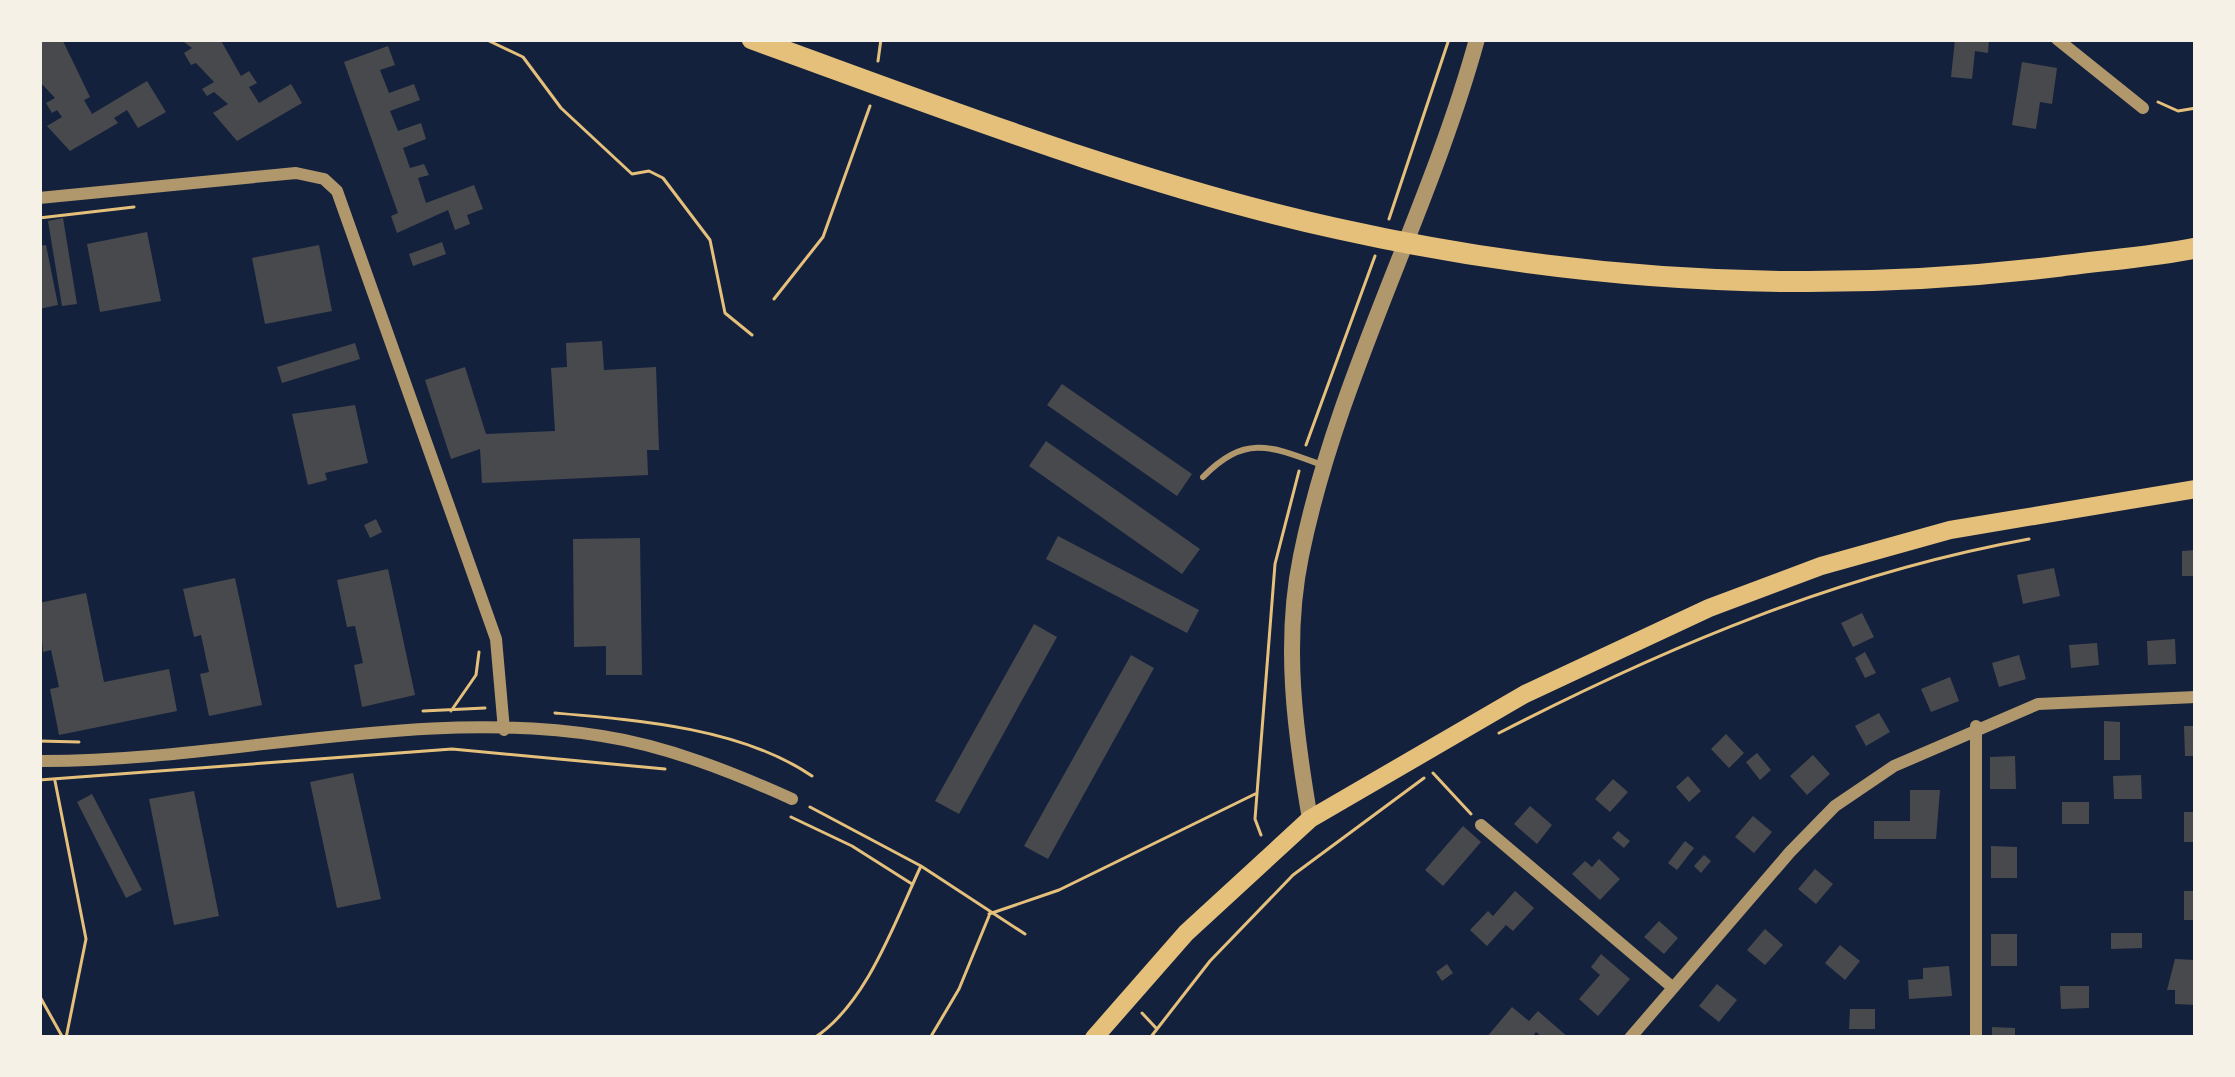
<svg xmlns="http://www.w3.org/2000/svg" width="2235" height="1077" viewBox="0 0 2235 1077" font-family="Cabin,sans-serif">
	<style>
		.building { fill: #48494c }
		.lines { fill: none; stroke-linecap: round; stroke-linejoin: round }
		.path { stroke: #e5c07b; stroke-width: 3 }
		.service { stroke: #b1986c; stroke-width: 6 }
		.minor { stroke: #b1986c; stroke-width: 12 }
		.tertiary { stroke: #b1986c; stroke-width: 16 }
		.secondary { stroke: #e5c07b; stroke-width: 18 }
		.trunk { stroke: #e5c07b; stroke-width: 21 }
	</style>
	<rect width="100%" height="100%" fill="#14213d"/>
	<path class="building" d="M39,39H62L90,97L84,100L92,114L147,81L166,112L138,128L127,110L114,118L118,123L70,151L47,126L62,117L57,110L52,113L46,103L55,98L39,81Z
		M180,39H220L241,76L249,71L257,83L249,87L259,103L291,84L302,103L237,141L213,113L228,104L214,92L207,96L202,89L214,82L196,63L191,65L184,53L192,48Z
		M1955,39H1989L1988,53L1975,51L1972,79L1951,77Z
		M388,46L395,65L380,70L389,93L414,84L420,100L390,111L398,131L421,123L426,139L403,148L410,168L424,164L429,175L418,178L426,203L474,185L483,209L467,215L470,224L455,230L448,210L397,233L391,216L398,213L344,62Z
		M2022,62L2057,68L2052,104L2040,102L2036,129L2012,125Z
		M63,218L77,304L62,306L48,221Z
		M147,232L161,301L100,312L87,244Z
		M442,242L446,254L413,266L409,254Z
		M46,245L58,305L39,309V246Z
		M319,245L332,311L265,324L252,258Z
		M602,341L604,370L656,367L659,450H647L648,475L482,483L480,449L451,459L425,380L465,367L486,434L555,431L551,368L567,367L566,343Z
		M355,343L360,359L282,383L277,367Z
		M1062,384L1192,474L1177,496L1047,405Z
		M355,405L368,463L325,473L327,480L308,485L292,414Z
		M1046,441L1200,549L1182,574L1029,466Z
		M376,519L382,532L370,538L364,525Z
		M1058,536L1199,610L1187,633L1046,559Z
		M640,538L642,675H606V646L574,647L573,539Z
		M2196,550V576H2182V551Z
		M2054,568L2060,596L2023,604L2017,575Z
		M388,569L415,695L362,707L354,665L363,663L355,626L347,627L337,580Z
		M235,578L262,705L209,716L200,674L209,672L201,635L194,637L183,589Z
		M86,593L104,682L169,669L177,711L59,735L50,689L59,687L51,650L43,652L39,603Z
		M1862,613L1874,637L1853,647L1841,623Z
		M1034,624L1057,637L959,814L935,801Z
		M2175,639L2176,664L2148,665L2147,641Z
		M2097,643L2099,665L2071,668L2069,645Z
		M1865,652L1876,673L1865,678L1855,658Z
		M1131,655L1154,668L1048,859L1024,846Z
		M2019,655L2026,679L1999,687L1992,663Z
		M1950,677L1959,701L1931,712L1921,689Z
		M1879,713L1890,732L1866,746L1855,726Z
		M2104,721L2120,722V760H2104Z
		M2184,726H2196V756H2185Z
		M1726,734L1744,753L1729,768L1711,749Z
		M1757,753L1771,770L1760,780L1746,762Z
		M1813,755L1830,774L1807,795L1790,776Z
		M2015,756L2016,789H1990V757Z
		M353,773L381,899L337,908L310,782Z
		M2141,775L2142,799H2114L2113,776Z
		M1688,776L1701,791L1689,802L1676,787Z
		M1613,779L1628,792L1610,812L1595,799Z
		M1910,790H1940L1936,839H1874V821H1910Z
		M194,791L219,916L174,925L149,799Z
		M92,794L142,890L126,898L77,802Z
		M2062,802H2089V824H2062Z
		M1530,806L1552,825L1537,844L1514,824Z
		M2184,812H2196V842H2184Z
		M1753,816L1772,832L1754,853L1735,837Z
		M1463,826L1481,842L1443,886L1425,870Z
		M1618,831L1630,841L1624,848L1612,838Z
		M1685,841L1694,848L1677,870L1668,863Z
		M1991,846L2017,847V878H1991Z
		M1704,855L1711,861L1701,873L1694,866Z
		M1599,859L1620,879L1600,900L1572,874L1585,861L1592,867Z
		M1815,869L1833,884L1816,904L1798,889Z
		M1515,891L1534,908L1513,931L1506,925L1487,946L1470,930L1488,911L1493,916Z
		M2184,891H2196V920H2184Z
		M1659,921L1678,938L1664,954L1644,937Z
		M1765,929L1783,945L1765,965L1747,950Z
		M2111,933H2142V948L2111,949Z
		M1991,934H2017V966H1991Z
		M1840,945L1860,961L1845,980L1825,963Z
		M1601,954L1630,979L1598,1016L1579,999L1600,975L1591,967Z
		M2175,959L2196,960V1005L2175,1004V990H2167Z
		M1447,964L1453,973L1442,981L1436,972Z
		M1949,966L1952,996L1909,999L1908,980L1923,979V968Z
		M1717,984L1737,1000L1719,1022L1699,1006Z
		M2060,986H2089V1008L2061,1009Z
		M1512,1007L1529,1021L1538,1011L1569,1038H1543L1536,1032L1531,1038H1486Z
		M1850,1009H1875V1029H1849Z
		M1992,1027L2015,1028V1038H1992Z"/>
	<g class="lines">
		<path class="path" d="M485,39L523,57L561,108L632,174L649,171L663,178L710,240L725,313L752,335
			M878,61L881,39
			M2158,102L2178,111L2196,108
			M39,218L134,207
			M1389,219L1449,39
			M774,299L823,237L870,106
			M1306,445L1375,256
			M423,711L485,708
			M451,711L476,675L479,652
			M555,713C638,720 742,728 812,776
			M1499,733C1668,646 1842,573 2029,539
			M39,741L79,742
			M1433,773L1471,814
			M39,780L452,749L665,769
			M55,781L86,939L66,1038
			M810,807L921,866L1025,934
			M791,817L852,846L912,884
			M1261,835L1255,819L1275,564L1299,471
			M989,914L1059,890L1255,794
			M39,995L63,1038
			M1142,1013L1156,1028
			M814,1038C866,1005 895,922 920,868
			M930,1038L959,989L989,916
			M1150,1038L1210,961L1293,875L1424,778"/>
		<path class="service" d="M1203,477C1245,434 1271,446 1322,465"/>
		<path class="minor" d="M2057,39L2143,108
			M39,198L296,173L324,179L337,191L496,639L504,730
			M39,761C226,762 415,706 602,736C667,746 732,772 792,799
			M1481,825L1672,987
			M1630,1038L1790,852L1835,806L1894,766L2038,704L2196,697
			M1976,1038V726"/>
		<path class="tertiary" d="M1310,819C1295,732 1283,643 1301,556C1337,378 1429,214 1477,39"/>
		<path class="secondary" d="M1094,1038L1186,933L1310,819L1525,694L1709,608L1821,566L1950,530L2196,489"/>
		<path class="trunk" d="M752,39C940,107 1145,187 1339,229C1577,282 1819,296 2061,266C2106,260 2152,257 2196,248"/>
	</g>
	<rect width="2235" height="1077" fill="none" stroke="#f6f1e7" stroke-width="84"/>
</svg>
